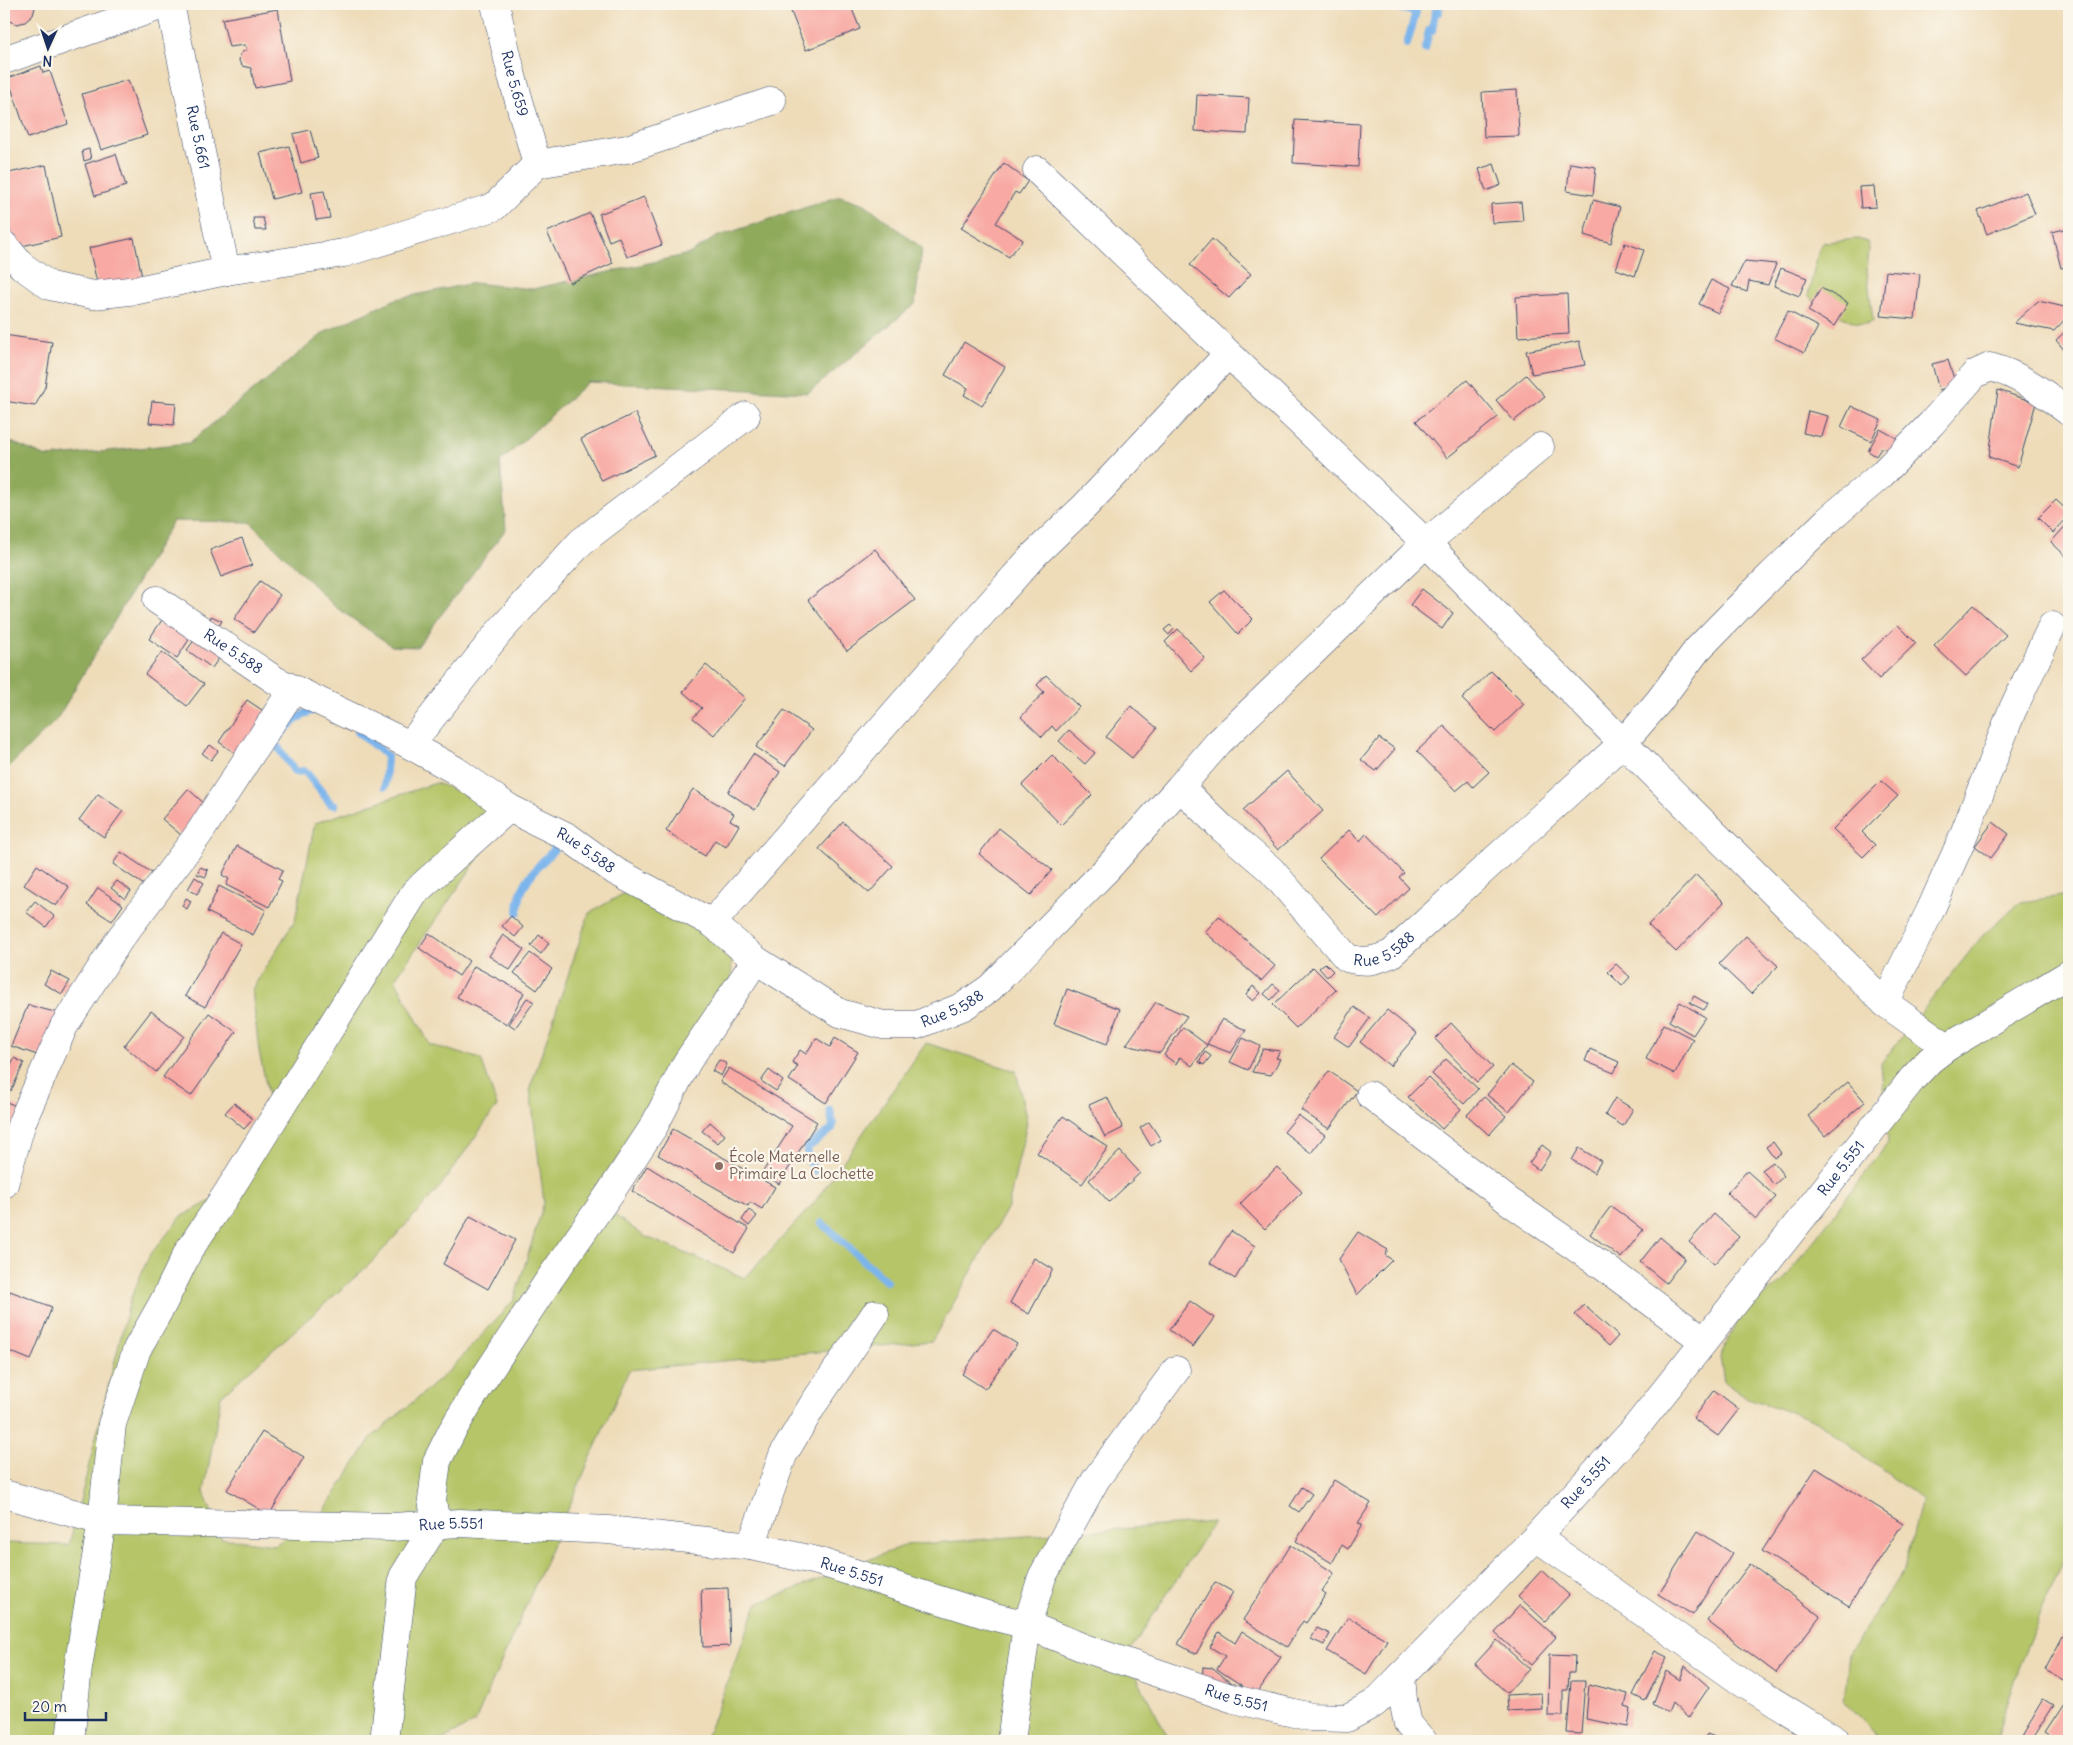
<svg xmlns="http://www.w3.org/2000/svg" width="2073" height="1745" viewBox="0 0 2073 1745" font-family="Delius,sans-serif">
	<style>
		.green { fill: #b5c568; stroke: #687a63 }
		.forest { fill: #90aa5c; stroke: #566c5d }
		.lines { fill: none; stroke-linecap: round; stroke-linejoin: round }
		.stream { stroke: #7bb5ec; stroke-width: 8 }
		.building { fill: #f8a9a3 }
		.minor-casing { stroke: #3b496c; stroke-width: 29 }
		.minor { stroke: #fff; stroke-width: 28 }
		.education-dot { fill: #8d6e63; stroke: #fbf7ec; stroke-width: 2 }
		.labels { text-anchor: middle; stroke-width: 4.5; stroke-linejoin: round; paint-order: stroke }
		.street-label { font-size: 15px; fill: #1b2f5e; stroke: #fbf7ec }
		.education-label { font-size: 15px; fill: #785e54; stroke: #fbf7ec; text-anchor: start }
	</style>
	<rect width="100%" height="100%" fill="#fbf7ec"/>
	<filter id="ink" filterUnits="userSpaceOnUse"><feTurbulence type="fractalNoise" baseFrequency=".02" numOctaves="2"/><feDisplacementMap in="SourceGraphic" scale="10" xChannelSelector="R" yChannelSelector="G"/><feConvolveMatrix kernelMatrix="1 2 1 2 8 2 1 2 1" color-interpolation-filters="sRGB"/></filter>
	<filter id="wash" filterUnits="userSpaceOnUse"><feTurbulence type="fractalNoise" baseFrequency=".0096" numOctaves="4" result="noise"/><feDisplacementMap in="SourceGraphic" scale="20" xChannelSelector="R" yChannelSelector="G"/><feGaussianBlur stdDeviation="1.12" result="paint"/><feColorMatrix in="noise" values="0 0 0 0 0 0 0 0 0 0 0 0 0 0 0 0 0 1.4 0 .05"/><feComposite in="paint" operator="in"/></filter>
	<g filter="url(#wash)">
		<rect width="100%" height="100%" fill="#eedcb9"/>
		<path class="green" d="M1858,239L1867,242L1869,248L1867,271L1873,321L1866,324L1857,323L1820,308L1808,295L1819,249L1824,242Z
			M436,783L481,800L497,831L395,979L430,1045L481,1059L497,1106L440,1187L371,1263L221,1396L204,1492L221,1538L274,1545L319,1519L371,1438L450,1370L514,1300L544,1203L530,1088L589,913L630,890L732,949L731,1005L685,1074L588,1196L644,1236L745,1278L814,1203L926,1043L1016,1071L1027,1123L1008,1207L932,1341L629,1370L475,1722L440,1741H4V1543L69,1545L130,1300L149,1256L182,1216L228,1192L271,1109L259,1051L252,989L295,920L315,823Z
			M2069,895V1548L2018,1667L1995,1741H1888L1879,1738L1844,1701L1849,1653L1904,1569L1922,1500L1817,1421L1745,1397L1724,1382L1720,1357L1741,1313L1783,1281L1888,1143L1881,1063L1983,935L2021,902Z
			M1214,1522L1126,1657L1170,1741H705L757,1604L906,1545Z"/>
		<path class="forest" d="M840,196L865,204L922,248L915,304L808,393L588,382L500,462L506,529L417,647L392,646L334,606L250,522L173,521L57,719L4,772V439L47,457L189,443L325,332L396,299L473,283L533,289L689,254L716,237Z"/>
		<g class="lines">
			<path class="stream" d="M1401,4L1399,8L1416,12L1407,44
				M1438,4L1441,5
				M1425,49L1429,31H1432L1435,12H1439
				M317,709C300,713 288,727 275,740V743L295,772L305,771L331,804L335,805
				M358,732L387,756L385,786
				M518,912C518,879 543,864 561,841
				M814,1171L807,1155V1148L832,1129L833,1124L830,1110
				M822,1223L886,1281"/>
		</g>
		<g id="blocks">
			<path class="building" d="M4,4H36L33,15L25,22L17,24L4,19Z
				M788,4H850L860,29L806,50Z
				M278,9L290,81L255,88L251,68L242,66L239,61L240,54L247,49L245,45L229,47L222,19Z
				M41,66L43,73L50,71L68,124L28,138L8,78Z
				M128,80L147,135L101,150L82,94Z
				M1517,90L1519,136L1484,137L1482,92Z
				M1197,95L1249,98L1247,134L1195,131Z
				M1295,120L1360,124L1358,167L1293,163Z
				M310,130L318,158L301,163L293,134Z
				M289,146L302,192L272,199L260,153Z
				M89,149L91,159L84,161L82,151Z
				M116,154L126,186L95,196L85,164Z
				M1004,163L1028,181L1019,194L1015,192L996,223L1023,240L1009,257L961,228Z
				M1570,163L1596,167L1593,195L1567,191Z
				M1494,164L1501,185L1486,191L1479,169Z
				M46,165L61,237L9,249L4,226V174Z
				M1874,186L1876,207L1861,208L1859,187Z
				M324,191L330,218L316,220L311,193Z
				M2026,192L2035,214L1987,234L1978,211Z
				M644,197L662,245L627,257L619,237L609,241L599,214Z
				M1593,200L1620,207L1611,243L1584,235Z
				M1521,202L1523,221L1492,223L1491,204Z
				M590,213L613,263L570,283L547,232Z
				M253,218H263L266,230H255Z
				M2069,228V266L2061,268L2052,232Z
				M134,238L142,277L98,287L89,248Z
				M1212,239L1251,274L1229,298L1190,265Z
				M1625,243L1644,250L1635,276L1616,269Z
				M1745,261L1776,264L1768,285L1749,281L1747,292L1732,286Z
				M1781,268L1807,278L1799,296L1774,286Z
				M1886,271L1920,274L1915,319L1881,316Z
				M1711,280L1730,289L1718,313L1699,304Z
				M1821,288L1848,303L1834,326L1808,311Z
				M1567,294L1569,334L1518,337L1516,297Z
				M2038,301L2069,308V315L2054,331L2014,323Z
				M1788,311L1818,327L1804,353L1774,338Z
				M2069,328V356L2056,340Z
				M4,335L52,342L45,387L35,406L4,401Z
				M1579,341L1585,365L1532,374L1526,351Z
				M964,342L1005,367L982,406L964,395L968,388L945,375Z
				M1948,360L1956,385L1939,390L1932,364Z
				M1526,375L1545,396L1514,421L1496,400Z
				M1467,380L1498,417L1447,458L1416,421Z
				M1998,390L2036,403L2018,467L1989,457Z
				M152,401L176,403L174,425L149,423Z
				M1851,406L1881,420L1871,441L1841,427Z
				M1808,411L1828,416L1822,437L1803,433Z
				M635,413L655,455L602,481L581,439Z
				M1880,429L1900,440L1893,453L1882,447L1876,456L1868,451Z
				M2056,500L2069,512V516L2053,533L2038,518Z
				M2069,522V559L2051,542Z
				M242,538L252,565L221,577L210,550Z
				M875,549L915,600L847,651L808,600Z
				M260,581L280,595L254,632L234,619Z
				M1422,589L1453,613L1442,629L1410,605Z
				M1224,590L1253,619L1238,634L1210,602Z
				M1973,605L2006,635L1966,676L1934,646Z
				M167,613L194,632L177,658L149,639Z
				M211,616L222,621L219,626L209,622Z
				M1170,625L1174,629L1169,635L1164,630Z
				M1898,625L1916,643L1879,679L1861,660Z
				M1178,629L1205,658L1191,671L1165,642Z
				M198,635L223,652L212,668L187,650Z
				M162,652L204,684L187,706L145,674Z
				M706,665L745,698L714,735L693,718L702,708L683,692Z
				M1491,671L1524,704L1495,732L1462,699Z
				M1046,675L1079,707L1056,731L1052,726L1042,737L1021,717L1044,692L1037,685Z
				M247,700L271,716L242,758L219,742Z
				M1131,706L1157,728L1132,758L1106,737Z
				M784,710L812,730L785,766L756,747Z
				M1444,726L1489,772L1473,787L1468,781L1456,791L1417,751Z
				M1069,730L1095,753L1085,764L1059,741Z
				M1379,738L1395,749L1376,771L1361,760Z
				M210,745L218,751L211,760L202,753Z
				M753,754L780,772L755,810L728,792Z
				M1052,755L1092,795L1061,825L1022,785Z
				M1287,771L1323,811L1278,850L1243,810Z
				M1881,781L1898,796L1862,832L1875,845L1863,857L1833,829Z
				M188,789L206,805L181,835L162,819Z
				M693,789L734,814L730,820L739,825L726,847L715,840L705,856L666,831Z
				M98,794L123,811L104,837L79,820Z
				M843,822L893,866L869,893L819,849Z
				M1993,822L2009,834L1991,858L1975,846Z
				M999,828L1052,870L1031,895L979,854Z
				M1349,830L1360,841L1366,834L1404,873L1399,877L1409,888L1378,918L1319,859Z
				M237,846L283,870L278,879L282,881L269,907L226,885L229,879L222,875Z
				M121,852L152,873L144,885L113,864Z
				M37,865L69,887L56,906L24,885Z
				M200,867L208,870L206,877L197,874Z
				M1696,875L1724,902L1676,952L1648,925Z
				M195,877L204,883L197,894L188,889Z
				M117,881L131,891L125,899L111,888Z
				M219,886L266,910L253,935L207,912Z
				M98,888L123,905L112,921L87,905Z
				M186,898L191,901L187,909L182,906Z
				M35,901L54,916L46,927L26,912Z
				M511,916L523,927L515,937L502,926Z
				M1219,916L1275,966L1261,981L1205,932Z
				M221,933L241,944L205,1007L185,996Z
				M429,933L469,961L459,976L419,948Z
				M503,935L524,949L510,970L489,956Z
				M539,935L549,943L541,954L531,946Z
				M1746,936L1778,966L1751,994L1719,964Z
				M530,953L552,969L537,990L514,973Z
				M1325,963L1333,971L1327,977L1319,968Z
				M1616,964L1630,977L1622,986L1608,972Z
				M474,966L524,993L507,1024L457,997Z
				M1313,967L1336,990L1296,1028L1273,1005Z
				M51,971L70,981L62,994L44,984Z
				M1273,984L1280,990L1271,1000L1264,994Z
				M1253,986L1261,993L1253,1001L1246,995Z
				M1067,989L1120,1009L1107,1044L1054,1024Z
				M1694,996L1708,1004L1704,1010L1690,1003Z
				M527,998L534,1002L515,1028L509,1024Z
				M1156,1002L1187,1016L1160,1053L1126,1045Z
				M1680,1002L1705,1017L1693,1035L1669,1021Z
				M28,1005L62,1014L43,1057L11,1046Z
				M1354,1007L1370,1018L1349,1047L1334,1037Z
				M1387,1010L1417,1034L1390,1066L1360,1042Z
				M151,1011L184,1036L156,1072L124,1046Z
				M209,1013L236,1032L191,1096L163,1077Z
				M1222,1019L1246,1030L1231,1053L1207,1044Z
				M1451,1023L1493,1067L1477,1082L1435,1039Z
				M1664,1024L1693,1039L1675,1074L1646,1059Z
				M1183,1027L1207,1045L1192,1066L1180,1057L1176,1064L1164,1055Z
				M816,1038L830,1047L835,1038L858,1052L826,1103L789,1080L798,1066L792,1062L800,1050L806,1054Z
				M1243,1038L1260,1046L1248,1070L1230,1062Z
				M1263,1049L1280,1051L1276,1058L1280,1059L1271,1075L1252,1072Z
				M1590,1049L1619,1062L1614,1073L1585,1061Z
				M1205,1052L1211,1056L1204,1065L1199,1062Z
				M14,1058L24,1063L11,1091L4,1088V1080Z
				M1446,1059L1478,1089L1464,1104L1432,1074Z
				M719,1060L727,1064L721,1076L712,1071Z
				M1511,1065L1533,1082L1509,1112L1487,1095Z
				M729,1068L817,1122L779,1184L762,1173L792,1126L720,1082Z
				M769,1070L783,1081L776,1091L761,1081Z
				M1329,1071L1357,1091L1329,1129L1301,1110Z
				M1428,1077L1461,1109L1442,1129L1408,1097Z
				M1848,1082L1865,1102L1825,1136L1808,1116Z
				M1107,1097L1123,1128L1105,1137L1089,1105Z
				M1484,1097L1506,1116L1489,1135L1467,1115Z
				M1615,1098L1633,1109L1623,1126L1605,1115Z
				M4,1101L21,1108L13,1128L4,1124Z
				M234,1103L253,1119L244,1129L225,1113Z
				M1298,1115L1325,1135L1311,1153L1284,1132Z
				M1063,1116L1108,1147L1082,1184L1037,1153Z
				M710,1122L725,1135L718,1143L702,1131Z
				M1149,1122L1161,1140L1151,1146L1140,1128Z
				M673,1129L775,1187L762,1209L750,1202L748,1206L658,1155Z
				M1773,1142L1781,1153L1774,1158L1766,1147Z
				M1542,1145L1551,1152L1539,1170L1529,1163Z
				M1579,1148L1601,1161L1594,1173L1572,1160Z
				M1120,1151L1140,1173L1109,1202L1089,1180Z
				M1773,1162L1784,1176L1774,1185L1762,1170Z
				M647,1166L749,1229L734,1253L632,1191Z
				M1277,1167L1302,1192L1265,1229L1240,1204Z
				M1747,1171L1776,1197L1756,1219L1727,1193Z
				M1611,1206L1643,1230L1621,1258L1590,1234Z
				M749,1210L757,1216L749,1226L742,1220Z
				M1714,1214L1739,1237L1714,1264L1689,1242Z
				M470,1216L515,1240L488,1289L443,1264Z
				M1231,1231L1255,1246L1235,1279L1210,1263Z
				M1358,1232L1388,1250L1385,1255L1392,1260L1357,1295L1339,1259Z
				M1660,1237L1685,1258L1666,1283L1640,1262Z
				M1034,1258L1053,1269L1029,1314L1010,1303Z
				M10,1291L52,1307L31,1360L4,1349V1307Z
				M1190,1301L1214,1318L1193,1347L1169,1330Z
				M1584,1305L1618,1336L1609,1346L1575,1315Z
				M993,1329L1017,1344L985,1389L962,1374Z
				M1714,1390L1739,1409L1718,1436L1693,1418Z
				M262,1432L304,1457L269,1515L227,1490Z
				M1816,1468L1903,1523L1849,1606L1762,1551Z
				M1334,1480L1371,1503L1358,1523L1362,1525L1348,1549L1342,1545L1332,1563L1296,1541Z
				M1302,1487L1312,1494L1299,1512L1290,1506Z
				M1698,1531L1732,1553L1693,1615L1659,1594Z
				M1291,1545L1334,1573L1322,1591L1326,1594L1306,1623L1303,1621L1287,1647L1243,1620Z
				M1750,1564L1820,1616L1776,1673L1707,1621Z
				M1542,1570L1569,1595L1545,1621L1518,1596Z
				M1215,1582L1233,1592L1196,1654L1178,1644Z
				M728,1588L730,1646L703,1647L701,1589Z
				M1520,1605L1556,1637L1531,1665L1495,1633Z
				M1348,1617L1387,1640L1366,1674L1327,1651Z
				M1317,1628L1330,1634L1324,1645L1311,1639Z
				M1242,1631L1281,1657L1256,1695L1217,1669L1225,1656L1210,1647L1219,1632L1235,1643Z
				M2063,1636L2069,1639V1683L2045,1670Z
				M1497,1640L1529,1669L1507,1693L1475,1664Z
				M1655,1651L1667,1657L1645,1701L1633,1695Z
				M1549,1655L1575,1656L1574,1673H1569L1568,1690H1563V1716H1548Z
				M1685,1666L1709,1687L1688,1718L1672,1703L1668,1713L1653,1704L1666,1671L1680,1680Z
				M1203,1667L1213,1668L1231,1683V1689L1202,1682Z
				M1571,1681H1585L1581,1734L1567,1733Z
				M1589,1684L1628,1694L1625,1706L1631,1708L1628,1727L1586,1719Z
				M1541,1693L1542,1709L1508,1711L1507,1695Z
				M2069,1694V1741H2058L2044,1732Z
				M2043,1699L2053,1705L2030,1741L2021,1736Z
				M1707,1734L1725,1741H1704Z"/>
		</g>
	</g>
	<g filter="url(#ink)">
		<use href="#blocks" fill-opacity="0" stroke="#3b496c" stroke-width="1"/>
		<g class="lines">
			<g class="minor-casing">
				<g id="minor">
					<path id="s1" d="M170,4L226,271"/>
					<path id="s2" d="M495,4L512,76L537,164"/>
					<path d="M4,60L166,4"/>
					<path d="M1037,170L1426,543L1623,743L1885,1003L1947,1047"/>
					<path d="M4,245L22,266L50,286L93,295L138,290L226,271L344,253L494,207L537,164L627,149L772,101"/>
					<path id="s3" d="M157,600L275,680L410,745L455,770L509,808L568,837L615,871L712,923L756,960L840,1013L883,1025H917L964,1006L990,988L1107,869L1180,787L1222,828L1271,870L1347,958C1366,963 1373,961 1391,954L1623,743L1659,701L1697,650L1752,594L1827,521L1881,475L1931,424L1975,374L1990,367C2021,375 2044,393 2069,412"/>
					<path d="M410,745L499,632L581,542L746,416"/>
					<path d="M1180,787L1218,743L1426,543L1540,447"/>
					<path d="M712,923L968,629L1035,554L1085,506L1228,354"/>
					<path d="M1885,1003L1930,911L1960,844L2012,711L2052,626"/>
					<path d="M1370,1095L1510,1202L1604,1267L1704,1341"/>
					<path d="M4,1184L22,1122L64,1026L119,940L198,835L293,689"/>
					<path id="s4" d="M4,1494L102,1521L392,1527L460,1523L608,1530L751,1546L817,1561L987,1615L1027,1625L1084,1648L1234,1699L1311,1717L1347,1718L1375,1703L1536,1537L1633,1431L1913,1078L1930,1060L1947,1047L2069,974"/>
					<path d="M1536,1537L1743,1683L1837,1741"/>
					<path d="M751,1546L783,1455L814,1403L875,1314"/>
					<path d="M1401,1676L1403,1700L1408,1724L1423,1741"/>
					<path d="M70,1741L78,1668L102,1521L112,1424L137,1349L163,1303L189,1250L228,1192L415,892L509,808"/>
					<path d="M384,1741L403,1577L436,1524L432,1500L437,1461L452,1431L479,1386L549,1280L610,1193L654,1126L687,1062L756,960"/>
					<path d="M1011,1741L1027,1625L1042,1577L1096,1479L1176,1370"/>
				</g>
			</g>
			<use href="#minor" class="minor"/>
		</g>
	</g>
	<circle class="education-dot" cx="719" cy="1166" r="5"/>
	<g class="labels">
		<g class="street-label">
			<text dy="5" stroke="none"><textPath href="#s2" startOffset="82">Rue 5.659</textPath></text>
			<text dy="5" stroke="none"><textPath href="#s1" startOffset="136">Rue 5.661</textPath></text>
			<text dy="5" stroke="none"><textPath href="#s3" startOffset="92">Rue 5.588</textPath></text>
			<text dy="5" stroke="none"><textPath href="#s3" startOffset="498">Rue 5.588</textPath></text>
			<text dy="5" stroke="none"><textPath href="#s3" startOffset="1518">Rue 5.588</textPath></text>
			<text dy="5" stroke="none"><textPath href="#s3" startOffset="918">Rue 5.588</textPath></text>
			<text dy="5" stroke="none"><textPath href="#s4" startOffset="2116">Rue 5.551</textPath></text>
			<text dy="5" stroke="none"><textPath href="#s4" startOffset="1711">Rue 5.551</textPath></text>
			<text dy="5" stroke="none"><textPath href="#s4" startOffset="451">Rue 5.551</textPath></text>
			<text dy="5" stroke="none"><textPath href="#s4" startOffset="856">Rue 5.551</textPath></text>
			<text dy="5" stroke="none"><textPath href="#s4" startOffset="1261">Rue 5.551</textPath></text>
		</g>
		<g class="education-label">
			<text x="729" y="1162">École Maternelle<tspan x="729" dy="17">Primaire La Clochette</tspan></text>
		</g>
	</g>
	<rect width="2073" height="1745" fill="none" stroke="#fbf7ec" stroke-width="20"/>
	<g transform="translate(48 48) rotate(183)" stroke="#fbf7ec" stroke-width="4" paint-order="stroke">
	<path d="M0-4L9 19L0 12L-9 19Z" fill="#1b2f5e"/>
	<text y="-8" font-size="14" font-weight="bold" text-anchor="middle" fill="#1b2f5e">N</text>
	</g>
	<path d="M25 1712v8h81v-8" fill="none" stroke="#1b2f5e" stroke-width="2.5"/>
	<text x="32" y="1712" font-size="15" fill="#1b2f5e" stroke="#fbf7ec" stroke-width="4" paint-order="stroke">20 m</text>
</svg>
